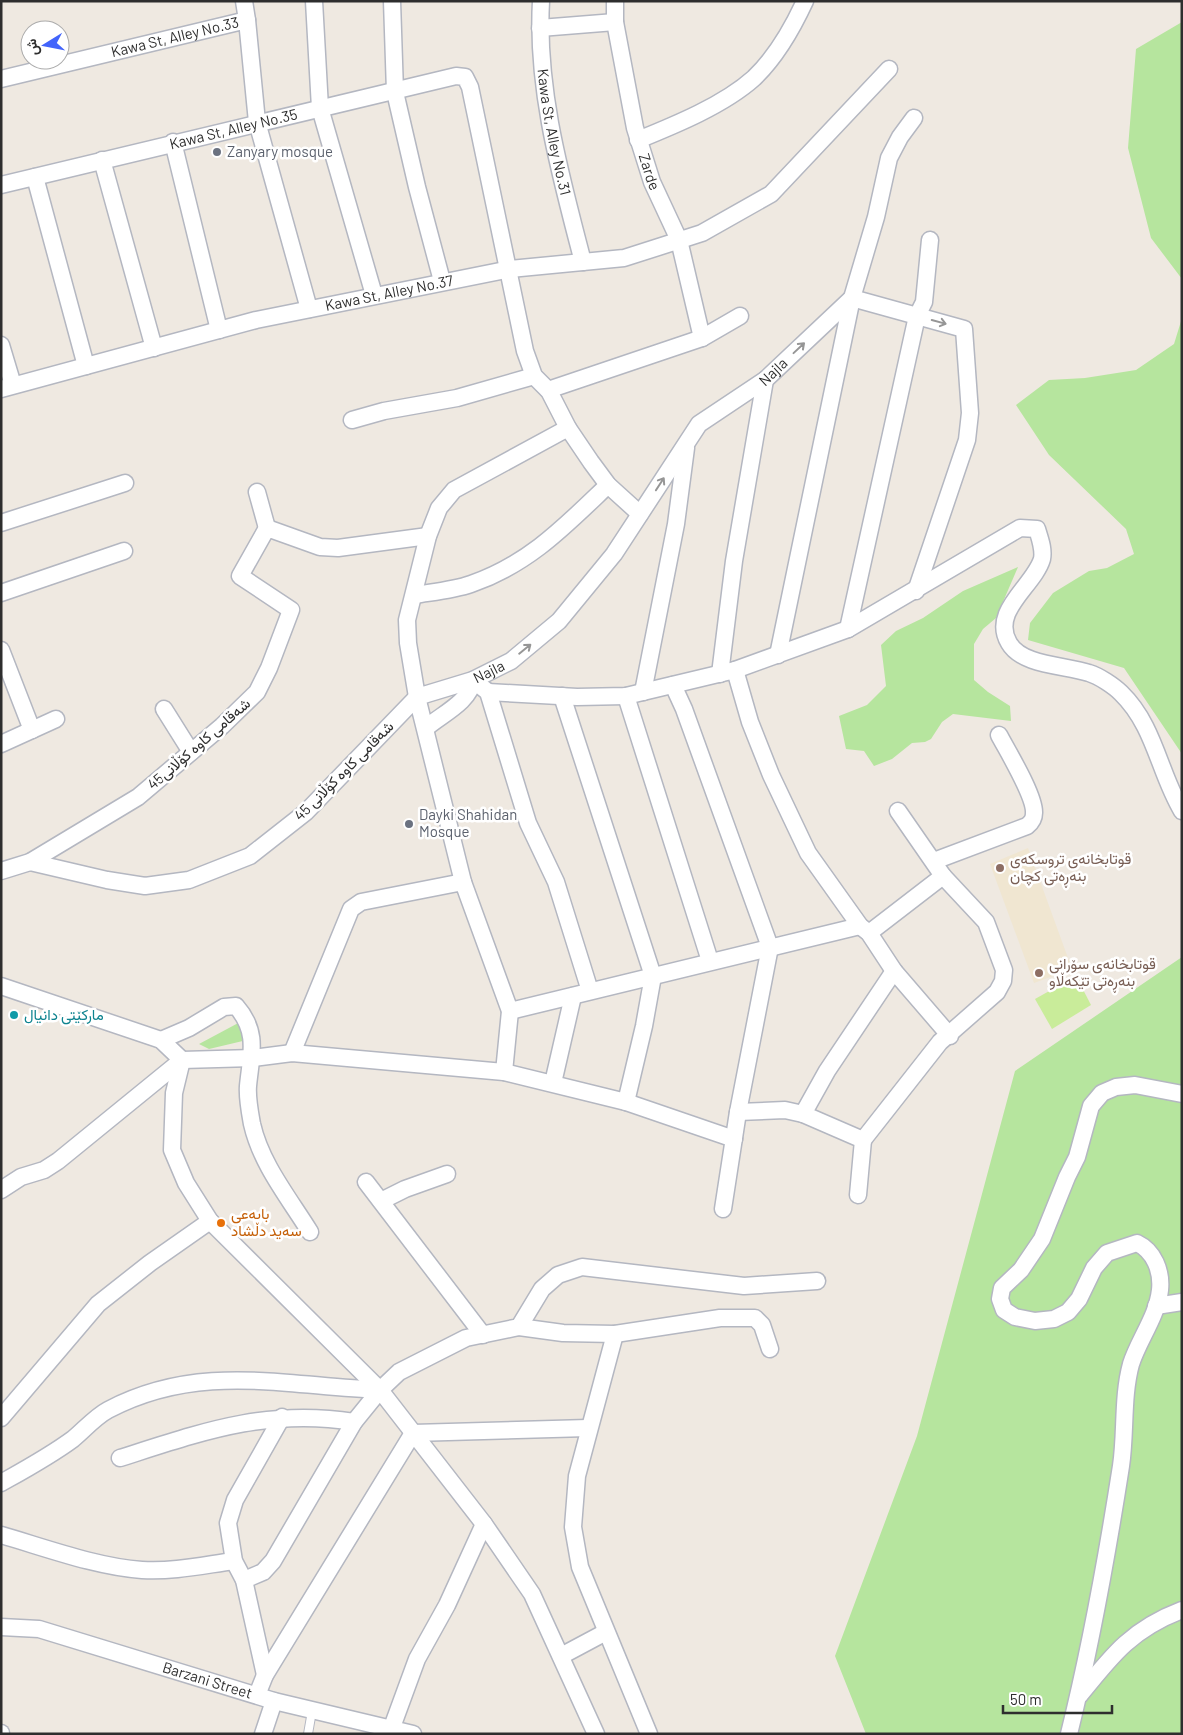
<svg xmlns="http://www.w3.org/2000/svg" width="1183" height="1735" viewBox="0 0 1183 1735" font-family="Barlow,Vazirmatn,sans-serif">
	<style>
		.education { fill: #f0e6d1 }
		.green { fill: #b6e59e }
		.pitch { fill: #c9ec9a }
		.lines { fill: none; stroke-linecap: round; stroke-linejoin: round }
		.service-casing { stroke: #b4b7c1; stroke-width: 10 }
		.minor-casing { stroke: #b4b7c1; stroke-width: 19 }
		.service { stroke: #fff; stroke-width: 8 }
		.minor { stroke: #fff; stroke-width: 16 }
		.oneway { stroke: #969696 }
		.worship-dot { fill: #6b7280; stroke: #fff; stroke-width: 2 }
		.education-dot { fill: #8d6e63; stroke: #fff; stroke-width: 2 }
		.culture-dot { fill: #0f9aa8; stroke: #fff; stroke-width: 2 }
		.food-dot { fill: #e8710a; stroke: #fff; stroke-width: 2 }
		.labels { text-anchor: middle; stroke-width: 5; stroke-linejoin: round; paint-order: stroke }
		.street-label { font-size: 15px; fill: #2e2e2e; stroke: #fff }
		.worship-label { font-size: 15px; fill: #5b616d; stroke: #fff; text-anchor: start }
		.education-label { font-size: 15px; fill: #785e54; stroke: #fff; text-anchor: start }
		.culture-label { font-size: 15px; fill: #0d838f; stroke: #fff; text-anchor: start }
		.food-label { font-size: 15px; fill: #c56008; stroke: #fff; text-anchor: start }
	</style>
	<rect width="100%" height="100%" fill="#efe9e1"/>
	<path class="education" d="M1028,848L1072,969L1034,983L990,864Z"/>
	<path class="green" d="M1182,22V279L1151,238L1128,148L1136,49Z
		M1182,318V754L1124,668L1028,640L1030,623L1053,593L1089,571L1107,568L1134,554L1126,529L1049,455L1016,405L1049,380L1085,378L1136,370L1174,344Z
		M1018,567L996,618L983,629L974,644V680L988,692L1010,706L1011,721L953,714L942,722L931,739L925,742L912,743L892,759L874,766L864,751L846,749L839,716L867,705L886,686L881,645L896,631L923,618L963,591Z
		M1182,957V1734H866L835,1656L917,1436L1015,1071Z
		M242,1021L247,1040L209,1049L199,1044Z"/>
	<path class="pitch" d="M1076,976L1091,1005L1052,1029L1035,999Z"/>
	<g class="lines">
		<g class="service-casing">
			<path id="service" d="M308,1734L312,1711"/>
		</g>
		<g class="minor-casing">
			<g id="minor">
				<path d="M244,1L247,20"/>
				<path d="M314,1L320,108L374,295"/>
				<path d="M392,1L395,92L417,187L442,281"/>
				<path id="s1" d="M541,1C536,90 561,177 583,262"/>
				<path id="s2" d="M615,1V22L635,128L652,182L679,240L702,338"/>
				<path d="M540,28L615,22"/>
				<path id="s3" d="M1,79L247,20L257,122L309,309"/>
				<path d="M638,140C675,125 724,105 754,78C775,58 793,27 805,1"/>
				<path d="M173,142L219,330"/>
				<path d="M102,160L154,348"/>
				<path d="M35,177L86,366"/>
				<path id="s4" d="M1,185L456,76L465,77L470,87L525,351L534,376L549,391L568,428L591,462L608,485L640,514"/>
				<path d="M1,345L13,385"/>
				<path id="s5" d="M1,389L256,320L510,269L624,258L702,233L771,194L889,69"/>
				<path d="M548,390L702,338L740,316"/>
				<path d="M352,420L384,411L457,398L534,376"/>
				<path id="s6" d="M568,428L454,490L439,508L428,536L407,620L408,643L417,697L473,680L511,661L559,621L614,554L699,424L765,380L852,298L964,329L970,413L967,440L916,591"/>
				<path d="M257,492L267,528"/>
				<path d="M1,523L125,483"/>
				<path d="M1,593L124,551"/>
				<path d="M415,595C433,592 454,590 471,584C529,564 565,526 608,485"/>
				<path d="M848,629L917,316L924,302L930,240"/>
				<path d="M1,650L32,730"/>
				<path d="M778,655L852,298L876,217L889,158L900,137L914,118"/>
				<path d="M735,670L750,722L771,775L808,853L860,926L869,933L894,971L950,1036"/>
				<path d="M720,674L734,561L765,380"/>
				<path d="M673,685L684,709L770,947L738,1112L723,1209"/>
				<path d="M488,692L577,697L626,696L735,670L848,629L1020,528L1037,529C1040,539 1044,549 1042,559C1034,586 990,611 1009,643C1022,666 1066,665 1089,673C1099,676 1114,686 1121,693C1155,726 1159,773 1182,811"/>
				<path d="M643,692L676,524L686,448"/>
				<path d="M562,696L653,976L644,1026L626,1102"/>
				<path d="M626,696L710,961"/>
				<path d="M164,709L191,752"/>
				<path d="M426,728C442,714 470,702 473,680L488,692L528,823L556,882L590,991"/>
				<path d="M1,744L56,719"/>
				<path d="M934,861L1027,826C1032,822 1034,819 1034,813C1035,796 1008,752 999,735"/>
				<path d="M30,862L107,880L145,886L189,880L250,856L306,812L417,697L463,882"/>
				<path d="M1,871L30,862L138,797L222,726L257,692L269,668L291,610L240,576L267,528L320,547L338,548L428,536"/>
				<path d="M869,933L943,876"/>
				<path d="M1,986L161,1040L182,1060L174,1093L172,1150L186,1183L210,1221L380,1390L484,1524L532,1594L596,1734"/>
				<path d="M510,1011L860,926"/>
				<path d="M161,1040L189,1028L224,1007L236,1006C259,1032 251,1055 248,1086C247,1098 250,1113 252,1124C261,1164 289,1198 310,1232"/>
				<path d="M292,1053L351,909L361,902L463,882L510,1011L504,1072"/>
				<path d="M553,1083L573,996"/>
				<path d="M738,1112L785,1110L803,1114L863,1140L858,1195"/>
				<path d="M803,1114L827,1071L894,971"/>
				<path d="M863,1140L940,1042L997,992L1003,981L1004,970L986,922L943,876L898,811"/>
				<path d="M366,1182L483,1335"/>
				<path d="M1,1190L21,1177L44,1170L58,1161L182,1060L253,1058L292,1053L504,1072L626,1102L734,1139"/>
				<path d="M381,1201L405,1189L447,1174"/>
				<path d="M1156,1306L1182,1302"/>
				<path d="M519,1327L563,1333L615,1334L720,1318H755L762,1325L770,1349"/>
				<path d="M615,1334L577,1476L573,1527L580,1567L649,1734"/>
				<path d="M1,1418L98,1304L150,1263L210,1221"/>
				<path d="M120,1458C202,1432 267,1408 354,1422"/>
				<path d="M1,1483C26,1469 50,1456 73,1439C84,1430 95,1417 108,1410C199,1362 284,1386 380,1390"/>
				<path d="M1,1535C46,1548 97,1567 142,1570C173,1572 204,1565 234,1561"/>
				<path d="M244,1580L263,1572L273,1561L354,1422L380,1390L399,1372L466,1338L519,1327L542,1289L558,1275L582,1267L744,1286L817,1281"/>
				<path id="s7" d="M1,1627L39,1629L274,1701L413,1734"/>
				<path d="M561,1656L606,1632"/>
				<path d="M265,1675L244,1580L234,1561L228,1523L235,1500L282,1417"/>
				<path d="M257,1695L265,1675L413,1433L588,1428"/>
				<path d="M1080,1695C1112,1655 1132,1629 1182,1610"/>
				<path d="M391,1730L417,1659L447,1605L484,1524"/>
				<path d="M1,1733V1734"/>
				<path d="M263,1734L274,1701"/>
				<path d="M1069,1734C1091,1645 1107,1556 1121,1466C1126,1433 1122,1397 1131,1364C1139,1339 1157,1317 1160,1290C1162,1271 1154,1251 1137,1243L1107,1253L1094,1268L1079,1299L1068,1312L1054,1319L1035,1321L1015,1317L1004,1310L1000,1299L1002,1288L1021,1270L1042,1239L1067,1177L1077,1157L1091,1106L1102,1093L1116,1087L1135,1085L1182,1094"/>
			</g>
		</g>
		<use href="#service" class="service"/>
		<use href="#minor" class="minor"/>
	</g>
	<defs><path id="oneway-shaft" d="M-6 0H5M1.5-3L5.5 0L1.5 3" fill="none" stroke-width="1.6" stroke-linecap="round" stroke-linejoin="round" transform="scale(1.25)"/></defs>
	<g class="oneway">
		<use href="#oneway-shaft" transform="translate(939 322) rotate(15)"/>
		<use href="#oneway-shaft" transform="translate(799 348) rotate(-43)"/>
		<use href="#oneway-shaft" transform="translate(660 484) rotate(-57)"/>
		<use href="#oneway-shaft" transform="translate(525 649) rotate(-39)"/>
	</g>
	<g class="worship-dot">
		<circle cx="217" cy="152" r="5"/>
		<circle cx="409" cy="824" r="5"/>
	</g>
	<g class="education-dot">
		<circle cx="1000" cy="868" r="5"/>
		<circle cx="1039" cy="973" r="5"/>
	</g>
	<circle class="culture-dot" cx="14" cy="1015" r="5"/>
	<circle class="food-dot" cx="221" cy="1223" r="5"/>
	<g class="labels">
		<g class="street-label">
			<text dy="5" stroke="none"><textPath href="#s3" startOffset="179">Kawa St, Alley No.33</textPath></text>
			<text dy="5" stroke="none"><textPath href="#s4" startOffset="239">Kawa St, Alley No.35</textPath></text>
			<text dy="5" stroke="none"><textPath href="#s1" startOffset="132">Kawa St, Alley No.31</textPath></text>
			<text dy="5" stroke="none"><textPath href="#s2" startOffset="175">Zarde</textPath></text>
			<text dy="5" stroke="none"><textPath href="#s5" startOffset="400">Kawa St, Alley No.37</textPath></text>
			<text dy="5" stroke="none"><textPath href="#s6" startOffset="844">Najla</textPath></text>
			<text dy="5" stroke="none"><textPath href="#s6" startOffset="424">Najla</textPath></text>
			<text transform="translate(199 744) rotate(-41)" y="5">شەقامی کاوە کۆڵانی45</text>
			<text transform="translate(344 771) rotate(-45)" y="5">شەقامی کاوە کۆڵانی 45</text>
			<text dy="5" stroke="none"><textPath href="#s7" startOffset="214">Barzani Street</textPath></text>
		</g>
		<g class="worship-label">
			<text x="227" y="157">Zanyary mosque</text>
			<text x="419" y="820">Dayki Shahidan<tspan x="419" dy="17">Mosque</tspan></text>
		</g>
		<g class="education-label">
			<text x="1010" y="864">قوتابخانەی تروسکەی<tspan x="1010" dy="17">بنەڕەتی کچان</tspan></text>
			<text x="1049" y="969">قوتابخانەی سۆرانی<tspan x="1049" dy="17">بنەڕەتی تێکەڵاو</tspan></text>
		</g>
		<g class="culture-label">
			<text x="24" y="1020">مارکێتی دانیال</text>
		</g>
		<g class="food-label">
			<text x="231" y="1219">بایەعی<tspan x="231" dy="17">سەید دڵشاد</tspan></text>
		</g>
	</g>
	<rect width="1183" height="1735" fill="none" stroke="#2e2e2e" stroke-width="5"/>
	<g transform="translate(45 45) rotate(260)"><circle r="24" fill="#ffffff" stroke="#ababab"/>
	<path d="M0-4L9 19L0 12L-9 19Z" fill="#4264fb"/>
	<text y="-8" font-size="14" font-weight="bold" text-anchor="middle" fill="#2e2e2e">ش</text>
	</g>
	<path d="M1003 1705v8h109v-8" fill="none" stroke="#2e2e2e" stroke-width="2.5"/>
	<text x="1010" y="1705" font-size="15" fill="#2e2e2e" stroke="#ffffff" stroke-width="4" paint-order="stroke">50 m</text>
</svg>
